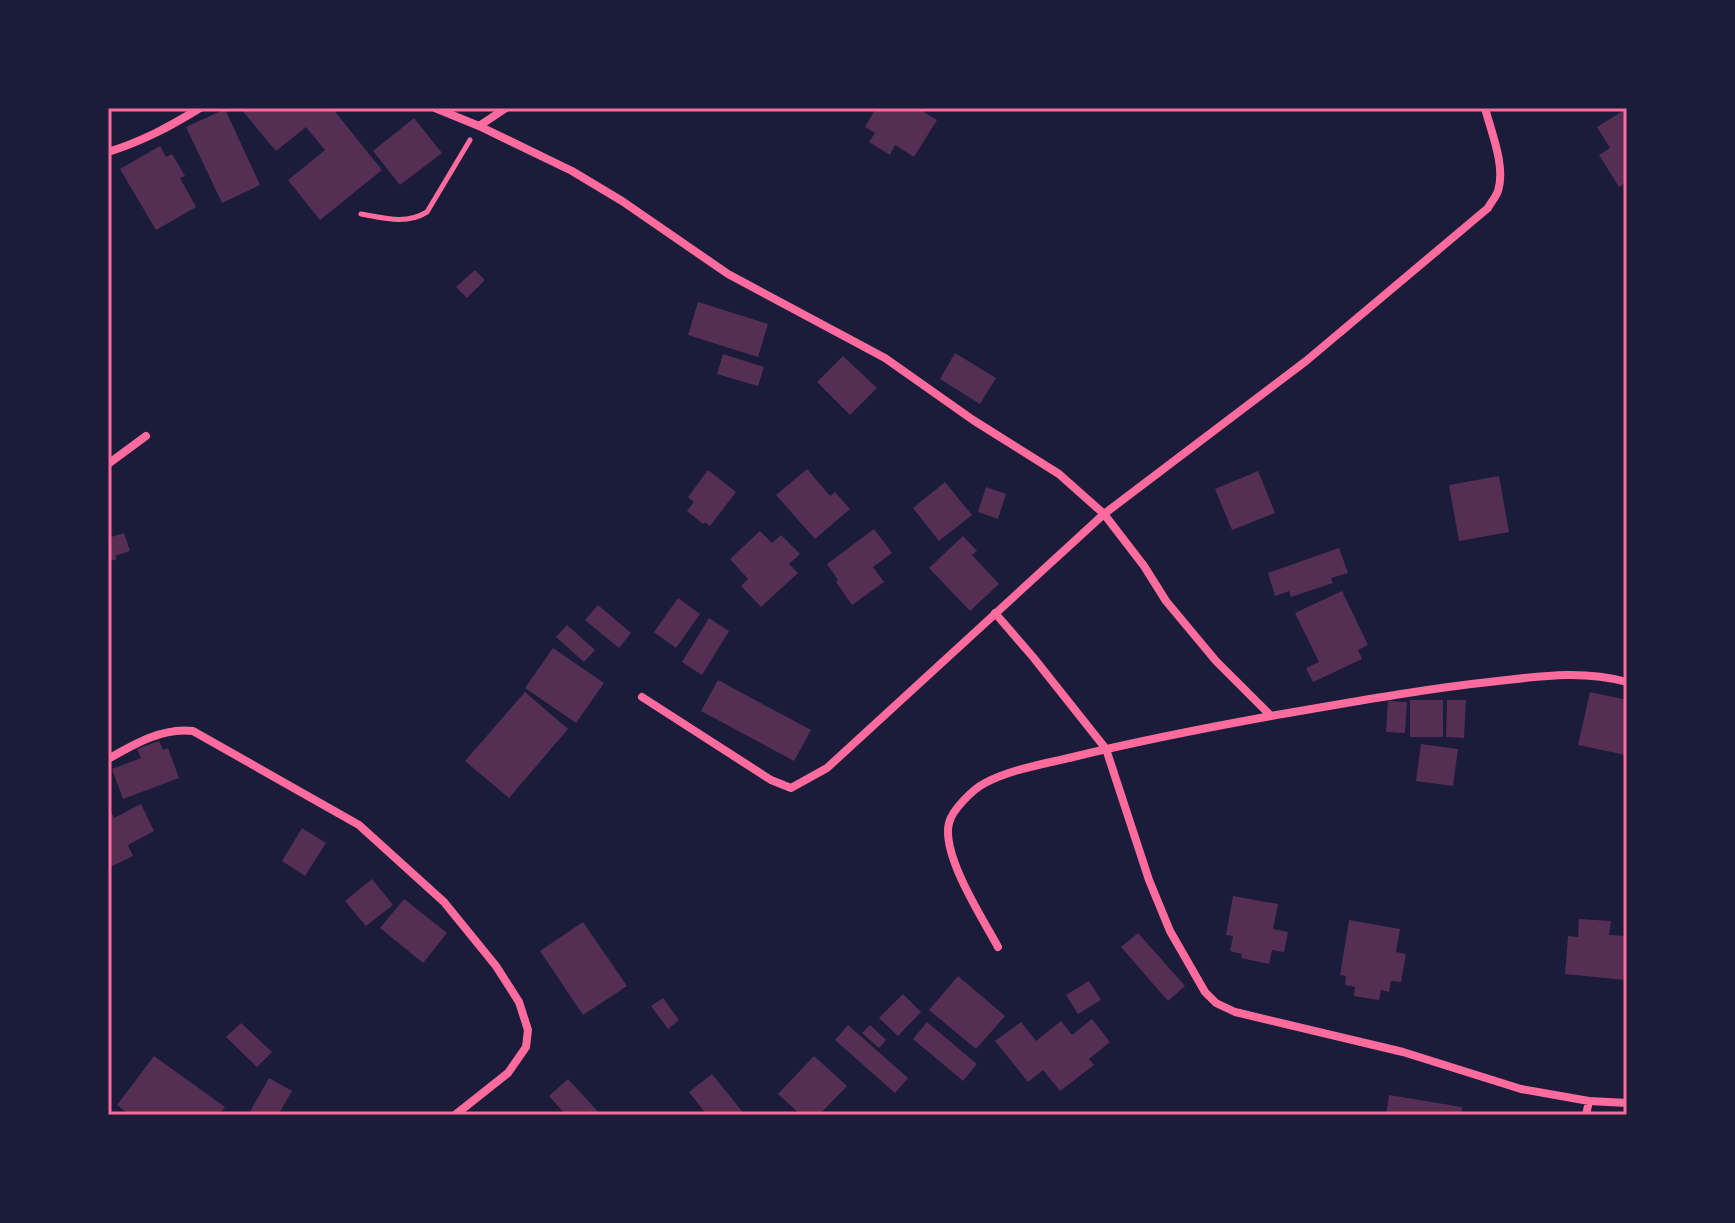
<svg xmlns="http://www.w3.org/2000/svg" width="1735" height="1223" viewBox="0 0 1735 1223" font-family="'Alegreya Sans',sans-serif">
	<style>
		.building { fill: #542f53 }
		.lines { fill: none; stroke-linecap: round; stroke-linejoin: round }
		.path { stroke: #ff6b9d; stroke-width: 5 }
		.minor { stroke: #ff6b9d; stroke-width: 8 }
		.neatline { fill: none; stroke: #ff6b9d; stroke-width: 3 }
	</style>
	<rect width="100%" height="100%" fill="#1b1b3a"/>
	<path class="building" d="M240,108H332L382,170L320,220L288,180L325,150L306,127L276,151Z
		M876,108H917L937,120L914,157L895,145L890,155L869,142L875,133L865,127Z
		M225,109L260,185L222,203L186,127Z
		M1623,111L1627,117V182L1619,187L1599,155L1610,148L1597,127Z
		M414,118L442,153L400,185L373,151Z
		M160,146L166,157L172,154L185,176L180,178L196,207L156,230L120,169Z
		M475,270L485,280L467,298L456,287Z
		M698,302L768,324L758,357L688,335Z
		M955,353L996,378L980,404L940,379Z
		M723,354L764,367L758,386L717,374Z
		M843,356L877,388L850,415L817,382Z
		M807,469L830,496L835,492L850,509L815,539L776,495Z
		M708,470L736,492L710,526L705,522L703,524L687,511L694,502L688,497Z
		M1258,471L1275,513L1232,530L1215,489Z
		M1499,476L1509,532L1459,541L1449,485Z
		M945,482L972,515L939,541L913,508Z
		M986,487L1006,494L998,519L978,512Z
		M874,529L892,553L873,567L884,582L852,605L836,582L838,580L827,564Z
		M760,531L772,543L781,535L800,554L789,564L798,573L761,607L741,586L748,579L730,559Z
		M124,533L130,551L115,556L117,559L108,562V538Z
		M963,536L977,551L972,555L999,584L970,611L929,568Z
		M1339,548L1348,573L1331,578L1333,583L1291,597L1289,591L1275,596L1268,573Z
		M1342,591L1368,645L1358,650L1362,659L1313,682L1306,668L1319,662L1295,613Z
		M678,598L700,614L676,648L654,632Z
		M598,605L631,633L619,648L585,620Z
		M709,618L729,631L702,675L682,662Z
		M567,625L595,650L584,662L556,637Z
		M553,648L604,683L576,723L525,688Z
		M718,680L811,730L794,761L701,711Z
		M525,692L568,729L509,798L465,761Z
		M1590,692L1627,700L1626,755L1578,745Z
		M1410,700H1443V737H1410Z
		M1447,700H1466L1464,738L1446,737Z
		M1388,701L1407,702L1405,733L1386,732Z
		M159,741L163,750L168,748L179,778L123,799L112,769L141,758L137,749Z
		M1421,744L1458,749L1453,786L1416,781Z
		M141,804L154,831L128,845L133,856L108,868V806L114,818Z
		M302,828L326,843L305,876L282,861Z
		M372,879L393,905L366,926L345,901Z
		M1233,896L1278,904L1273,929L1288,932L1284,952L1272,950L1269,964L1241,958L1242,954L1230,951L1233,936L1226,935Z
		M404,899L447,933L423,963L380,928Z
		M1579,919L1611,921L1609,935L1627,936L1625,980L1565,974L1568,936L1578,937Z
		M1349,920L1400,929L1396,952L1406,954L1401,982L1391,981L1389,992L1381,990L1379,1000L1354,996L1355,987L1345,985L1346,976L1340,975Z
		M583,922L627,986L583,1015L540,951Z
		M1138,933L1185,986L1168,1001L1121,947Z
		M958,976L1005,1016L976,1049L929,1010Z
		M1089,981L1101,1000L1078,1014L1066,995Z
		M903,994L921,1012L898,1036L879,1018Z
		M663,998L679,1020L668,1029L651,1006Z
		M1092,1019L1110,1042L1089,1059L1094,1065L1060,1091L1043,1070L1028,1082L995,1041L1021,1022L1036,1041L1061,1021L1072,1035Z
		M927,1022L977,1064L963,1081L913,1039Z
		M241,1023L272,1052L257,1067L226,1037Z
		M848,1025L908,1078L895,1093L835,1040Z
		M870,1025L886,1040L879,1048L862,1033Z
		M154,1056L225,1107L219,1115H130L117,1105Z
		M814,1056L847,1086L819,1115H801L778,1094Z
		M712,1074L745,1115H707L689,1092Z
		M269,1078L292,1091L278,1115H248Z
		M568,1079L601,1115H566L549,1096Z
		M1389,1095L1462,1107L1461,1115H1386Z"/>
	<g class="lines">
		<path class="path" d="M361,214C384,218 406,225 427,212L470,140"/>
		<path class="minor" d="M435,108L479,126L572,171L622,201L728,274L885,358L973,420L1059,474L1104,514L1144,566L1166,601L1216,661L1271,716C1346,703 1422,689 1498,681C1542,676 1583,670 1627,682
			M479,126L506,108
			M108,152C143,141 169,127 200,108
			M108,464L146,436
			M995,613L1033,657L1106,749L1149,880L1170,931L1205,992L1216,1003L1235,1012L1403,1052L1521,1089L1589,1101L1627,1103
			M642,697L771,780L791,788L827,768L1104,514L1306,361L1488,208C1491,202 1496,197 1498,191C1506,166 1491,132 1485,108
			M108,759C134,744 163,727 193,731L359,825L444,902L496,966L519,1002L528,1030L526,1047L508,1073L455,1115
			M998,947C983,919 941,855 949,823C952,810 973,789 985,783C1012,769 1044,764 1073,757C1138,741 1205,728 1271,716
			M1586,1115L1589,1101"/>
	</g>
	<rect width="1735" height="1223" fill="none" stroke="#1b1b3a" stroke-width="220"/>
	<rect x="110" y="110" width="1515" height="1003" class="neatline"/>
</svg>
